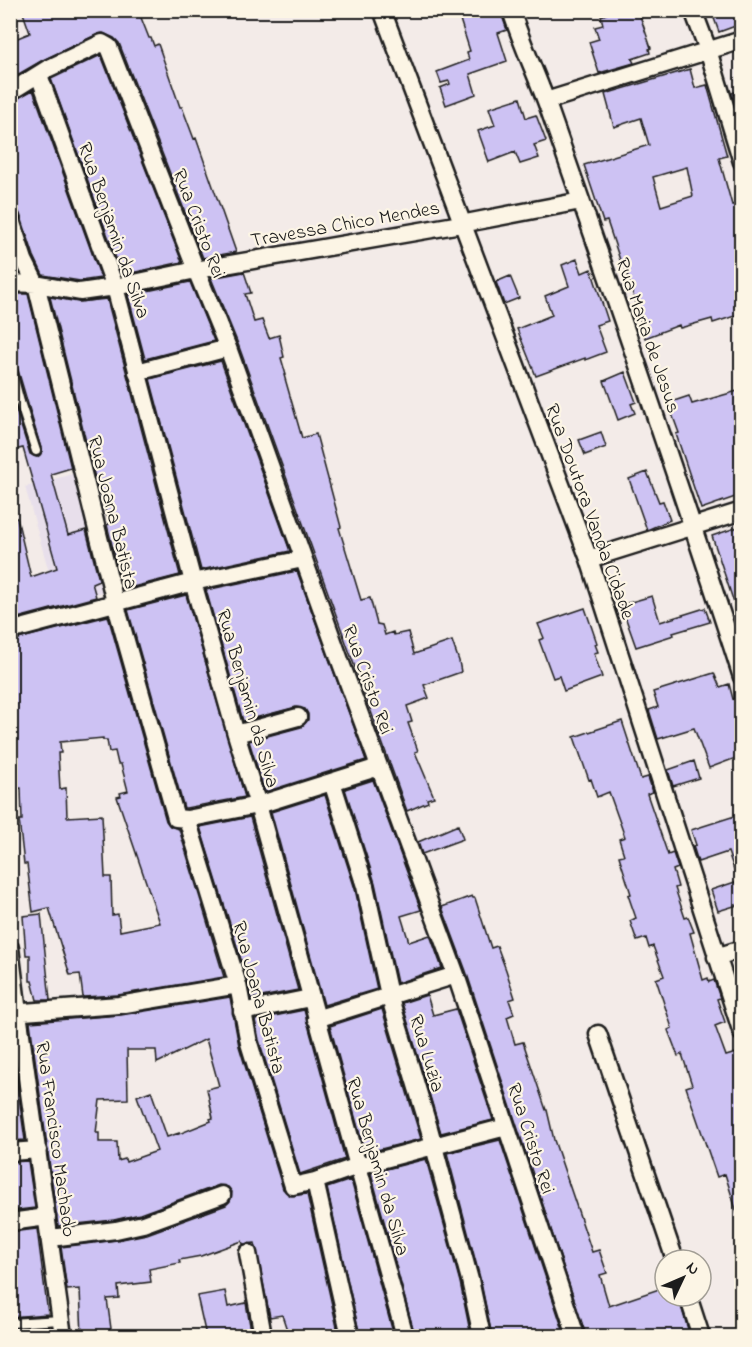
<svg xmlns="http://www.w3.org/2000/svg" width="752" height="1347" viewBox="0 0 752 1347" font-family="'Indie Flower',sans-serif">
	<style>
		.built { fill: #e8dfeb }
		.building { fill: #cdc2f3; stroke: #1c1c1c; stroke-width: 1.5; fill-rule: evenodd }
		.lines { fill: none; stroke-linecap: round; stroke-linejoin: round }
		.service-casing { stroke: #1c1c1c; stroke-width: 13 }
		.minor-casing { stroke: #1c1c1c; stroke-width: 21 }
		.service { stroke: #fcf5e5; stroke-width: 8 }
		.minor { stroke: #fcf5e5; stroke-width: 16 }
		.labels { text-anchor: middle; stroke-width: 4.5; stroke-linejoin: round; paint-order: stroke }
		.street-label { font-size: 20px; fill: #1c1c1c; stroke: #fcf5e5 }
	</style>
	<rect width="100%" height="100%" fill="#f3ebe8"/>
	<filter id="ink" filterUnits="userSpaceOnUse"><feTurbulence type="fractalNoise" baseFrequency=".0167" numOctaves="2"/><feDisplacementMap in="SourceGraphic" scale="12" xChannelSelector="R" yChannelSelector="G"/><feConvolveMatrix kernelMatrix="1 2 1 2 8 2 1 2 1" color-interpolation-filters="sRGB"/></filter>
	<g filter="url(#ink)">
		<path class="built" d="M76,473L109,590L58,604L25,487Z"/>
		<path class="building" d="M22,10H43L44,13L59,10H138L149,38H151L154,46L158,44L180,107H182L194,139L196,138L236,252L203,258L119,43L114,38L103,33L98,34L43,60L10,79V41L30,33Z
			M457,10H500L507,30L498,33L507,61L470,74L476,94L446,105L440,88L450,84L449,81L441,83L437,72L469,60L467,52L470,51Z
			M616,10H638L651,48L649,49L650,53L632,59L634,63L599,73L589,42L599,39L595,27L603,25L601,16Z
			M711,10H741V24L719,32Z
			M101,55L182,262L122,275L51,79Z
			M690,69L695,88L707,85L727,156L719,158L732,205L741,203V314L713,323L712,319L680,328L679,325L645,338L625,265L622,266L607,221L603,222L584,165L649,145L641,118L614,127L605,94ZM687,167L693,196L661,206L653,177Z
			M33,90L101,278L80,281L43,275L34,256L20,214L17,209L10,207V102Z
			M741,90V106L736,107L732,93Z
			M520,98L526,118L536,115L546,141L534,145L539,158L520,164L515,152L489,162L478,131L495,125L489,108Z
			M577,259L582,273L591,269L608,321L596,325L606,352L585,360V358L536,376L517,329L552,315L545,296L569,286L562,265Z
			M244,272L251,293L245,294L254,322L262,320L269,338L279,335L284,357L281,358L286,375H284L302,438L316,434L341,527L339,528L361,600L370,598L377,624L382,625L385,635L393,632L394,635L408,632L414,654L452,641L459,661L461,672L424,685L429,698L407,706L412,722L408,723L418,751L415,752L434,797L427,799L428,802L407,811L238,344L211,278Z
			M510,276L519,298L504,304L496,282Z
			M190,282L214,341L145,359L128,295Z
			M10,294H28L71,468L51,474L68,535L86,530L99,580L92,583L96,597L10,620V518H17L31,577L57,568L23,448L10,451V391L30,454L37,457L42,452L16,363L10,359Z
			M50,297L78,302L107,299L180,575L125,589L119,573L107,525L109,524L100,490H98Z
			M221,361L290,551L201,570L150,379Z
			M625,372L636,402L631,404L635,413L618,420L604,381Z
			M741,390V495L701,509L676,434L679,433L668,403L689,396L692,404Z
			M601,432L606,447L585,455L579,440Z
			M647,472L659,502L663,501L670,520L647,530L629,479Z
			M741,526V618H739L712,536Z
			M297,571L366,760L265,792L249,741L301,727L308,720V714L305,709L296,707L243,721L206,590Z
			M186,595L245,797L186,808H184L128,610Z
			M652,596L660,622L705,608L710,622L673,633L674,635L636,647L621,605Z
			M585,608L597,643L595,644L598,652L594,653L602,677L564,691L559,676L553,678L539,640L544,638L538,624Z
			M108,616L166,821L170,826L179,829L224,977L118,995L83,997L80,974L70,975L49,908L33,912L27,864H24L19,820H22L21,788L10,789V641ZM103,738V740H107L109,752L115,751L118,764H121L128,791L120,793L121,796L117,797L160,923L120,931L118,914L112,915L111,877H105L102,815L67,817L66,788L60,789L58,753H61L60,742Z
			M714,673L720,687L729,684L733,699L737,698L741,709V756L709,768L694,728L658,739L649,710L658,707L653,692Z
			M622,721L641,779L648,777L653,792L647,794L668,855L673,853L678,868L673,870L678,887L675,888L685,918L688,917L694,932L690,933L703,980L708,978L709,982L714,980L720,998L717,999L725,1022L715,1026L726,1056L736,1053L741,1069V1215L738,1216L725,1174L717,1177L686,1087L692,1085L682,1054L678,1056L668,1030L672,1028L656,979L664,976L653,946L649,948L646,938L637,941L630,921L636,918L628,895L631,894L619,856L624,855L619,839L625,837L609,792L597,797L591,779L589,780L574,737Z
			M694,761L699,778L673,786L668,770Z
			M373,780L421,910L401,916L409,942L430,935L442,968L397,983L375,883L345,789Z
			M325,795L355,889L377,989L324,1005L271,812Z
			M741,814V904L718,911L711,890L738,881L728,852L698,862L693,846L696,845L691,830Z
			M250,817L298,990L251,999L248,982L200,827Z
			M458,825L463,839L422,854L418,842Z
			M472,896L473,898H475L491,948L497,946L506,970L515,998L509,1000L514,1014L507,1017L515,1044L523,1042L546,1110H547L554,1140L592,1252L599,1250L607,1273L600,1275L609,1306L665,1287V1296H678L690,1336H586L466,971L442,907Z
			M41,914L50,1000H37L32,981H30V955H26L23,916Z
			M427,995L433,1015L456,1009L493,1120L441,1133L402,1003Z
			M230,997L239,1046L283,1189L291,1196L307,1194L339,1336H289L282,1315L270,1317L255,1243L243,1244L242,1241L201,1256L179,1260L180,1263L149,1269L151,1282L118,1286L119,1298L107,1299L112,1336H82L80,1289L67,1290L61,1247L117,1240L147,1234L226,1205L230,1201L232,1192L228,1187L219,1185L140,1214L114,1220L58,1226L30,1022L121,1015ZM206,1039L219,1086L207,1089L213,1118L210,1119L211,1121L179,1134V1133L167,1137L151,1091L137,1096L157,1151L126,1162L125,1159L118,1161L117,1142H99V1133H96L100,1100L128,1099L127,1050H156L157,1063Z
			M382,1009L421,1139L365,1153L330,1026Z
			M304,1010L345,1159L300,1174L259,1040L255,1020Z
			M10,1035L25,1140L10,1141Z
			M500,1140L565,1336H492L480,1278L447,1153Z
			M426,1159L460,1282L471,1336H415L371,1173Z
			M28,1161L35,1208L10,1211V1162Z
			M351,1180L394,1336H360L327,1188Z
			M37,1229L48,1314L10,1317V1232Z
			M225,1291L228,1307L246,1303L252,1336H206L197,1296Z
			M49,1327L50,1336H10V1329Z"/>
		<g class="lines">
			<g class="service-casing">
				<path id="service" d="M10,365L20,402L36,451
					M10,1323L61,1320"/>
			</g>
			<g class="minor-casing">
				<path id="minor" d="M382,10L589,559L742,1033
					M511,10C522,45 538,78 550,112C616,300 681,487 742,677
					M693,10L708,50L742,162
					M39,75L115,287L193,582L236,734L258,805L405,1336
					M10,92L47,69L102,43L109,47L196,270L228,348L342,666L456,975L576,1336
					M546,101L742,40
					M10,217L24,260L36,284L115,602L176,818L187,819L258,805L379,767
					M10,283L36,284L80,292L115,287L196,270L461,224L581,201
					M137,372L228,348
					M589,559L742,511
					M10,631L193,582L303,559
					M236,734L298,717
					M332,782L365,886L389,995L429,1128L470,1280L482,1336
					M187,819L238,985L249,1043L293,1186L315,1181L358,1166L506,1127
					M10,948L18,1013L63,1336
					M716,957L742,949
					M242,1012L310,998
					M10,1013L119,1005L238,985
					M316,1019L456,975
					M598,1034L675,1260
					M10,1152L38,1150
					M315,1181L350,1336
					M10,1222L47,1217
					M50,1238L116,1230L143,1224L222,1195
					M248,1253L263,1336
					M688,1296L701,1336"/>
			</g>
			<use href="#service" class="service"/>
			<use href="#minor" class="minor"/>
		</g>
	</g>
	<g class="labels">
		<g class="street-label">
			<text transform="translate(200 223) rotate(69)" y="7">Rua Cristo Rei</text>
			<text transform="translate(345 223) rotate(-10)" y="7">Travessa Chico Mendes</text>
			<text transform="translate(115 230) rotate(71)" y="7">Rua Benjamin da Silva</text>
			<text transform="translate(649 335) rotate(71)" y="7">Rua Maria de Jesus</text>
			<text transform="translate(591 511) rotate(70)" y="7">Rua Doutora Vanda Cidade</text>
			<text transform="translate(114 512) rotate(76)" y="7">Rua Joana Batista</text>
			<text transform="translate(369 679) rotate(70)" y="7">Rua Cristo Rei</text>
			<text transform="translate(249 698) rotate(74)" y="7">Rua Benjamin da Silva</text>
			<text transform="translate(260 997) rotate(75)" y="7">Rua Joana Batista</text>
			<text transform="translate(428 1053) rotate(73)" y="7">Rua Luzia</text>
			<text transform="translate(532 1138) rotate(72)" y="7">Rua Cristo Rei</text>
			<text transform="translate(57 1139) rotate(82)" y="7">Rua Francisco Machado</text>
			<text transform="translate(379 1166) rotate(74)" y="7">Rua Benjamin da Silva</text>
		</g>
	</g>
	<rect width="752" height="1347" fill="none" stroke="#fcf5e5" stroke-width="36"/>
	<rect x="18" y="18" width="716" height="1311" fill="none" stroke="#1c1c1c" stroke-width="2" filter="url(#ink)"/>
	<g transform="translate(683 1278) rotate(46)"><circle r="28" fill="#fcf5e5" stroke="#a29e95" stroke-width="1.5"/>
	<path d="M0-4.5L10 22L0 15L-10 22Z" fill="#1c1c1c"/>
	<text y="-9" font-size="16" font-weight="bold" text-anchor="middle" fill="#1c1c1c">N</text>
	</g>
</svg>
